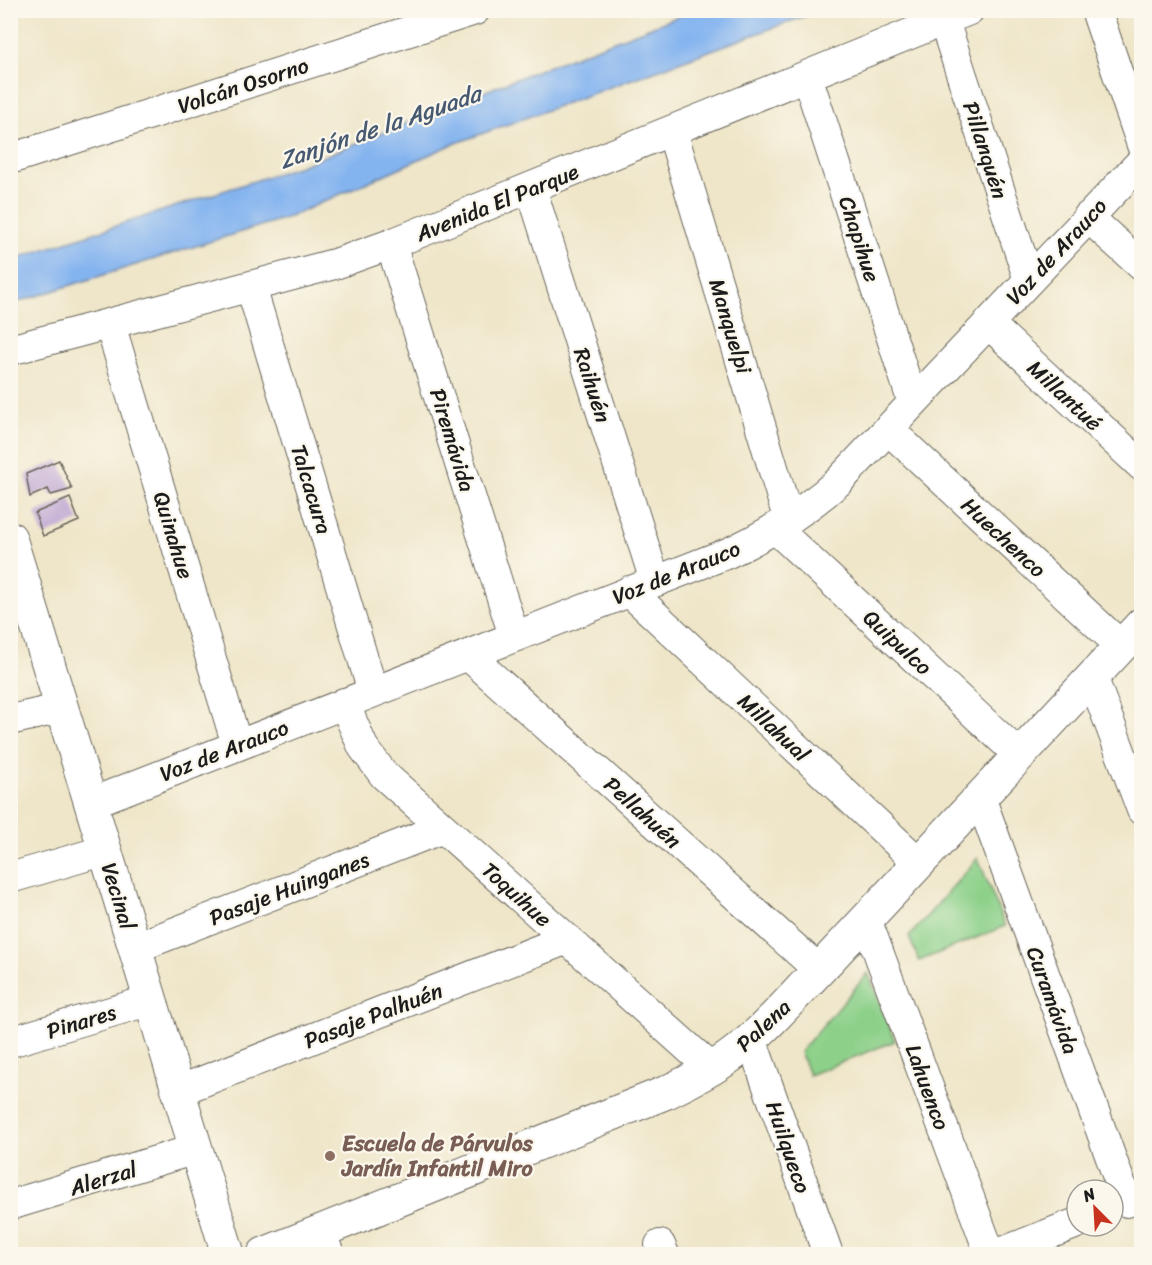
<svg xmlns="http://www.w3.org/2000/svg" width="1152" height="1265" viewBox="0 0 1152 1265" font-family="Sriracha,sans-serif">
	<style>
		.green { fill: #8cd089; stroke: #547652; stroke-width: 1.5 }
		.water { fill: #84b4ef; stroke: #506886; stroke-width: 1.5 }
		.building { fill: #bfa7d3 }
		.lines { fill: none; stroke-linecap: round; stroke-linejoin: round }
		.street-casing { stroke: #666359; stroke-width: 32 }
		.secondary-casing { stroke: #666359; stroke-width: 35 }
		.street { stroke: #fff; stroke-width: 30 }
		.secondary { stroke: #fff; stroke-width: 33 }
		.education-dot { fill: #8d6e63; stroke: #fbf7ec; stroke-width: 2 }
		.labels { text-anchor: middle; stroke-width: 4.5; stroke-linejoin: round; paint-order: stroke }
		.street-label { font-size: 22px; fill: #1c1c1c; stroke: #fbf7ec }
		.education-label { font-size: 22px; font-weight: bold; fill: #785e54; stroke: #fbf7ec; text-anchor: start }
		.water-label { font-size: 24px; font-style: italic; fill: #465970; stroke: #fbf7ec }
	</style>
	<rect width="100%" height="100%" fill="#fbf7ec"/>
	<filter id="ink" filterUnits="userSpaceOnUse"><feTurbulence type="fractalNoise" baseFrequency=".0167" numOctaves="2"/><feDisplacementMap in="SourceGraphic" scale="12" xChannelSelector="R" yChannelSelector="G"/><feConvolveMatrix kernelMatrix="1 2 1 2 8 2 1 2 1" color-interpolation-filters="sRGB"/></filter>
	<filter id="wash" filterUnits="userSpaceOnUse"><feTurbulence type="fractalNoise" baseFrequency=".008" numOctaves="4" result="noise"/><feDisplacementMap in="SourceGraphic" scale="24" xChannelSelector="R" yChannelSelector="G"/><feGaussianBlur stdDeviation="1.35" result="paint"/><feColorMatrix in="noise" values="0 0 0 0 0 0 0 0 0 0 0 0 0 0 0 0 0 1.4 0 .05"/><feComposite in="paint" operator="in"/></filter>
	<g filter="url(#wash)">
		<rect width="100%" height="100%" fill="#efe6c9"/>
		<path class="green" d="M978,858L1005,926L919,961L909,937Z
			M868,973L895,1041L809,1075L800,1052Z"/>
		<path class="water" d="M695,10L819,11L451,145L289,217L11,304V260L300,166L513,80Z"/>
		<g id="blocks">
			<path class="building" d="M59,460L72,489L51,495L48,489L30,497L26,474Z
				M70,498L79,521L43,536L35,513Z"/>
		</g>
	</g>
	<g filter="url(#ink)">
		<use href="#blocks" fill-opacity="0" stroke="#666359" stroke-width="1.5"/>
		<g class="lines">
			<g class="street-casing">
				<path id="street" d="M1096,10L1142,145
					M944,21L1029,280
					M807,76L913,403
					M672,131L789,521
					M10,159L475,10
					M531,188L655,581
					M1088,217L1142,266
					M391,244L514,636
					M251,287L373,692
					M988,323L1142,466
					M110,324L237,745
					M10,350L338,263L391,244L969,10
					M888,429L1121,646
					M776,529L1019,755
					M629,591L919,863
					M468,655L819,970
					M1092,676L1142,810
					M344,703L363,747L384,775L712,1069
					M10,720L62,708
					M980,797L1127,1202
					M91,803L728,553C769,534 804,512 838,482L1142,161
					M10,878L106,850
					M866,919L990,1254
					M135,948L443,828
					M751,1039L828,1254
					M10,1042L151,1000
					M178,1091L567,939
					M10,1205L196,1149
					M320,1232L329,1254
					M660,1245L664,1254
					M998,1254L1077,1223"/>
			</g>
			<g class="secondary-casing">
				<path id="secondary" d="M10,538L228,1254
					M264,1254L667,1092C690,1081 712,1070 732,1055C764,1031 791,999 819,970L1142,624"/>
			</g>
			<use href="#street" class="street"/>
			<use href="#secondary" class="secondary"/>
		</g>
	</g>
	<circle class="education-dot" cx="330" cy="1156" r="6"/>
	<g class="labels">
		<g class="street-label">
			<text transform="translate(243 85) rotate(-18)" y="8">Volcán Osorno</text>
			<text transform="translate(986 150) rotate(72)" y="8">Pillanquén</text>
			<text transform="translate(497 202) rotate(-22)" y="8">Avenida El Parque</text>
			<text transform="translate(860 239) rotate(72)" y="8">Chapihue</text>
			<text transform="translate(1056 251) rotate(-47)" y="8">Voz de Arauco</text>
			<text transform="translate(731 326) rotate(73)" y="8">Manquelpi</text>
			<text transform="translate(593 385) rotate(72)" y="8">Raihuén</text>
			<text transform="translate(1065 395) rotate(43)" y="8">Millantué</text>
			<text transform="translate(453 440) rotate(73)" y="8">Piremávida</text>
			<text transform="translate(312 489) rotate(73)" y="8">Talcacura</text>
			<text transform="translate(174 535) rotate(73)" y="8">Quinahue</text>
			<text transform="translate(1004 537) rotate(43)" y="8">Huechenco</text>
			<text transform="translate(676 572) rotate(-22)" y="8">Voz de Arauco</text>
			<text transform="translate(898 642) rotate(43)" y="8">Quipulco</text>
			<text transform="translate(774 727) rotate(43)" y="8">Millahual</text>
			<text transform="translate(224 750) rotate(-21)" y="8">Voz de Arauco</text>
			<text transform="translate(643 812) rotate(42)" y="8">Pellahuén</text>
			<text transform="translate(289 888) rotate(-21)" y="8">Pasaje Huinganes</text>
			<text transform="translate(517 894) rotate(42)" y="8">Toquihue</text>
			<text transform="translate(119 896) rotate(73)" y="8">Vecinal</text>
			<text transform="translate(1053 1000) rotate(70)" y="8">Curamávida</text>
			<text transform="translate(373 1015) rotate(-21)" y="8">Pasaje Palhuén</text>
			<text transform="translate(81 1021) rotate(-17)" y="8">Pinares</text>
			<text transform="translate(763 1025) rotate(-43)" y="8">Palena</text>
			<text transform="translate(928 1087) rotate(70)" y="8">Lahuenco</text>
			<text transform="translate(789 1147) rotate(71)" y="8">Huilqueco</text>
			<text transform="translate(103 1178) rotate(-17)" y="8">Alerzal</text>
		</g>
		<g class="education-label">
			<text x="342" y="1151">Escuela de Párvulos<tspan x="342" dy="25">Jardín Infantil Miro</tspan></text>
		</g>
		<g class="water-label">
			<text transform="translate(380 127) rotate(-19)" y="8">Zanjón de la Aguada</text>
		</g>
	</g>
	<rect width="1152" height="1265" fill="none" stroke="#fbf7ec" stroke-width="36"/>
	<g transform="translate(1095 1208) rotate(336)"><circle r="28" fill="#fbf7ec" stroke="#a29f99" stroke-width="1.5"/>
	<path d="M0-4.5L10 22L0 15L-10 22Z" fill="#c8321e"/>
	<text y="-9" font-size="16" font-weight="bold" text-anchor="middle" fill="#1c1c1c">N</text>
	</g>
</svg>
